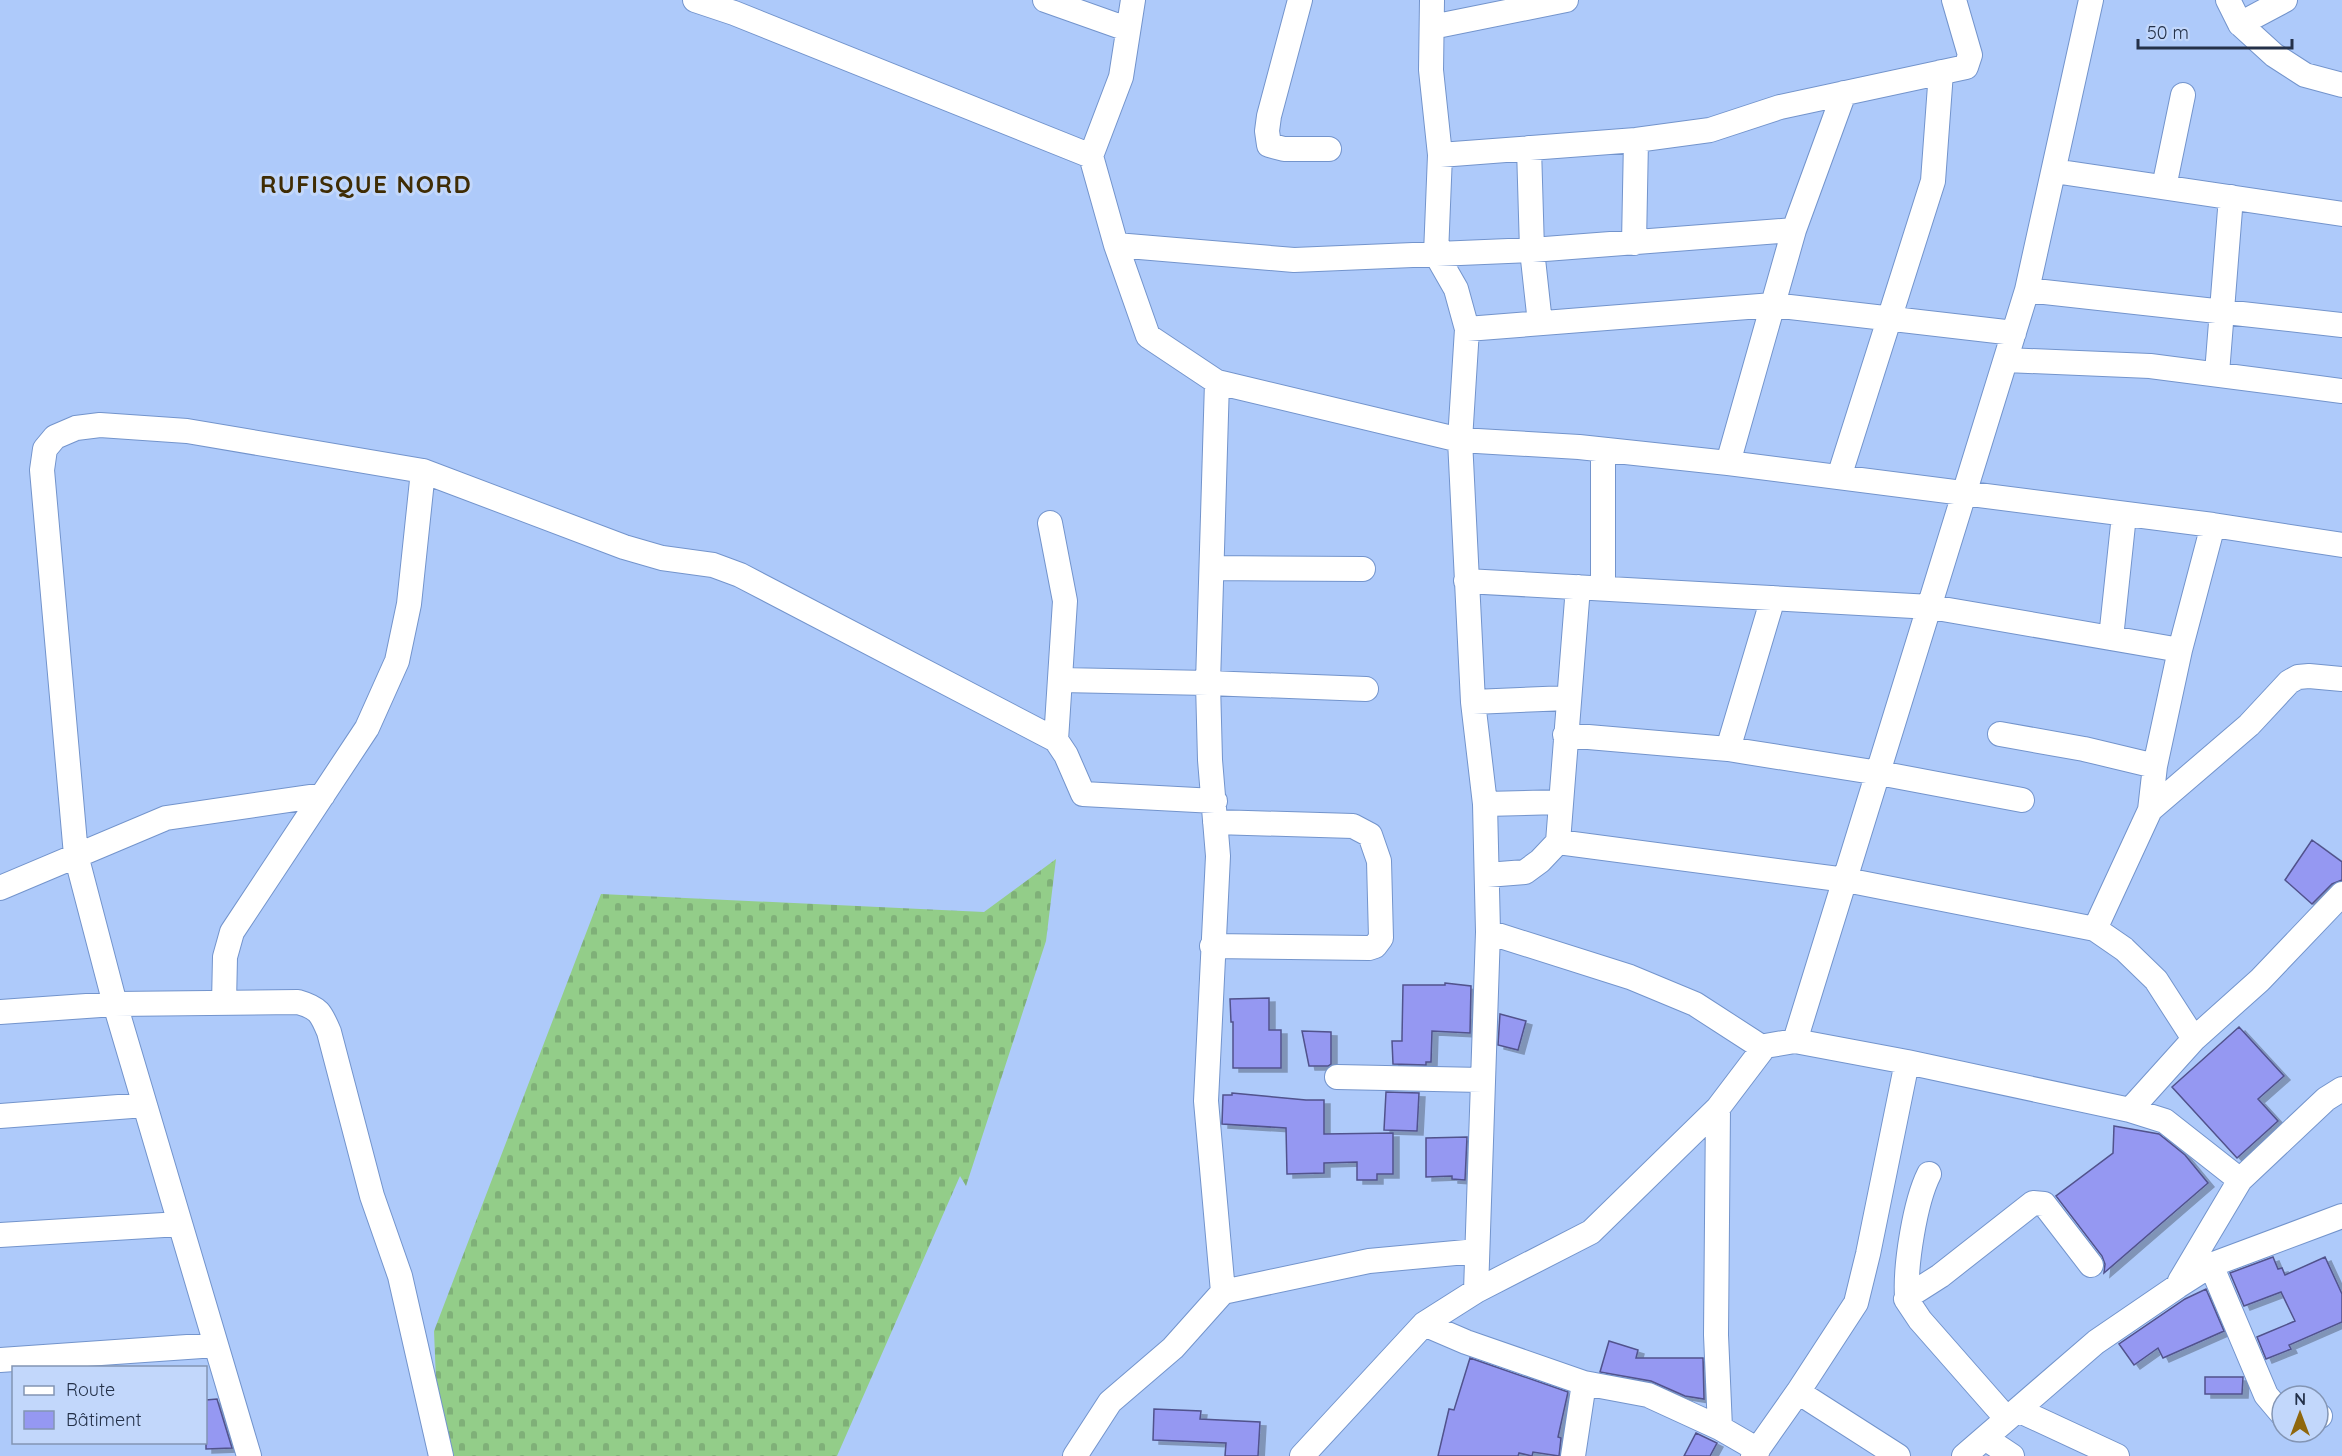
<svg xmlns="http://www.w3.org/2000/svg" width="2342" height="1456" viewBox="0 0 2342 1456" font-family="Quicksand,sans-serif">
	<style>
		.cemetery { fill: url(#cemetery-stones) }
		.building { fill: #9598f2; stroke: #51528c; stroke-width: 1.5; filter: url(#shadow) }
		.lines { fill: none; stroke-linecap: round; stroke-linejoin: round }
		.minor-casing { stroke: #7394cc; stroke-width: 26 }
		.minor { stroke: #fff; stroke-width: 24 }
		.labels { text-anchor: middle; stroke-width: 6; stroke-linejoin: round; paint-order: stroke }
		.district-label { font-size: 24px; font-weight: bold; letter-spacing: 1.5px; fill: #3f2c04; stroke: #c2d7fb }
	</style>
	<defs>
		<pattern id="cemetery-stones" width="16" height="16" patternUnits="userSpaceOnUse" patternTransform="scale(1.5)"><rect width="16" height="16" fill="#93cd89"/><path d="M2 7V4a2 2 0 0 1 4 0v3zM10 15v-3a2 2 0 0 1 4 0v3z" fill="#7fb078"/></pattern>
		<filter id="shadow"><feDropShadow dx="6" dy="4" stdDeviation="0" flood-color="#0004"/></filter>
	</defs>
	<rect width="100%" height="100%" fill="#aecafa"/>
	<path class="cemetery" d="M1056,859L1046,941L966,1186L960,1176L837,1456H454L437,1405L434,1331L601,894L984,912Z"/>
	<path class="building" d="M2312,840L2342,862V880L2332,884L2312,904L2285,880Z
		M1445,983L1471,986L1470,1033L1432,1031L1431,1062H1426V1065L1393,1064L1392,1041H1402V1037L1403,985H1445Z
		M1269,998V1030H1281V1068H1233V1022H1231L1230,999Z
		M1500,1014L1526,1021L1518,1050L1498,1045Z
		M2239,1027L2284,1076L2258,1099L2278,1121L2237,1158L2172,1087Z
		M1302,1031L1331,1032V1064L1328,1066H1309Z
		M1386,1092L1419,1093L1417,1131L1384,1130Z
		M1232,1093L1306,1100H1324V1134L1393,1133V1174H1377V1180H1357V1162L1324,1163V1173L1287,1174L1286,1128L1222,1124L1223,1095H1232Z
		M2114,1126L2159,1134L2185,1155L2208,1183L2104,1273L2105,1264L2102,1256L2056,1196L2113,1153Z
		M1467,1137L1465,1180L1452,1179V1176L1426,1177V1138Z
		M2273,1257L2278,1269L2282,1268L2285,1275L2325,1257L2342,1294V1322L2289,1345L2291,1349L2266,1359L2257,1337L2295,1321L2281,1292L2244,1306L2230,1273Z
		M2206,1289L2224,1331L2163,1358L2158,1348L2134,1365L2119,1344L2185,1299Z
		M1609,1341L1638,1350L1636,1358H1703L1704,1399L1685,1396L1651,1381L1600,1372Z
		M1470,1358L1568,1392L1558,1437L1561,1438L1559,1456L1533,1452L1532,1456L1519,1453L1518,1456H1438L1449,1409L1454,1410Z
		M2205,1377H2243L2242,1394H2205Z
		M217,1399L232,1448L206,1449V1400Z
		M1154,1409L1201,1411L1200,1419L1260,1422L1258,1456H1225L1226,1443L1153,1440Z
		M1696,1433L1717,1443L1710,1456H1684Z"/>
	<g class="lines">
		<g class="minor-casing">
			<path id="minor" d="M695,0L734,13L1091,156
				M1045,0L1127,29
				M1133,0L1121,77L1091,156L1116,245L1148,336L1217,382L1460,440L1579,447L1728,463L2213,525L2342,545
				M1300,0L1269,116L1267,131L1269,145L1284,149H1329
				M1432,0L1431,70L1440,155L1436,254L1456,289L1467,329L1460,440L1473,702L1485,804L1488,932L1476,1291
				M2228,0L2240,24L2274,55L2305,75L2342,85
				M2240,24L2285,0
				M1432,27L1566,0
				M1529,148L1532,250L1540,323
				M1440,155L1636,140L1710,130L1780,107L1966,67L1970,55L1954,0
				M2054,171L2342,214
				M2164,187L2183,95
				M1634,243L1636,140
				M1116,245L1294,260L1532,250L1794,230
				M2027,290L2342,325
				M1467,329L1773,305L2014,333
				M2006,360L2150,366L2342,391
				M2217,373L2231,197
				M1217,382L1208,683L1210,760L1218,856L1206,1101L1223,1292
				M1728,463L1794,230L1844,93
				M1839,477L1933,181L1941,72
				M1050,523L1065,601L1056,740
				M1212,568L1363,569
				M1466,581L1931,607L2180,650
				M1603,588V450
				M2111,638L2124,515
				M1061,680L1208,683L1366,689
				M1473,702L1568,698
				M2000,734L2084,749L2155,766L2150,810
				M1565,735L1728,749L1879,773L2022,800
				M1728,749L1773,598
				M2155,766L2180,650L2213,525
				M1485,804L1560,802
				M1558,842L1846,880L2095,929L2124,949L2156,980L2194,1039
				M1487,875L1525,872L1540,861L1558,842L1578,587
				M0,888L166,818L323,795
				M2095,929L2150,810L2249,725L2289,682L2298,677L2309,676L2342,679
				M1488,932L1630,977L1695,1004L1763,1048
				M1212,946L1369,948L1375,946L1381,938L1379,861L1370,835L1353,826L1215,822
				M224,1003L225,957L232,932L367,728L397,661L409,604L423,471
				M0,1012L115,1004L298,1002C319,1008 321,1013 329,1032L372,1196L400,1276L441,1456
				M1795,1041L2027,290L2091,0
				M1337,1077L1482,1080
				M1718,1108L1716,1335L1720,1428
				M2130,1110L2194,1039L2260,980L2342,894
				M0,1116L145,1105
				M0,1235L180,1224
				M2211,1265L2266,1395L2282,1414
				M2180,1281L2240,1180L2326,1099L2342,1089
				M1907,1297C1905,1265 1915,1202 1929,1174
				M1424,1324L1466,1342L1584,1383L1648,1395L1720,1428L1758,1450
				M0,1360L216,1345
				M1798,1392L1898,1456
				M2018,1410L2117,1456
				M2318,1416H2320
				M2007,1419L1920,1320L1906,1299L1907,1297L1940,1276L2033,1203L2044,1204L2091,1265
				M1985,1438L2012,1456
				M249,1456L115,1004L76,855L42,470L45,449L55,437L76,428L100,425L187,431L423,471L624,547L662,558L713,565L740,575L1056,740L1066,755L1083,794L1215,801
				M1075,1456L1110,1402L1173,1348L1223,1292L1369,1261L1477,1251
				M1302,1456L1424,1324L1476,1291L1591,1232L1718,1108L1765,1046L1795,1041L1907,1062L2130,1110L2165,1121L2240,1180
				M1573,1456L1584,1383
				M1753,1456L1798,1392L1856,1303L1868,1254L1907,1062
				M1964,1456L2096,1342L2178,1286L2211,1265L2342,1216"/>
		</g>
		<use href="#minor" class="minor"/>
	</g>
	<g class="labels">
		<g class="district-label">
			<text x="366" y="193">RUFISQUE NORD</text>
		</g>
	</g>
	<rect x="12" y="1366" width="195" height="78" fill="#c2d7fb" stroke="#8395b4" stroke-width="1.5"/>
	<rect x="24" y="1386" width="30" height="9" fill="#ffffff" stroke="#8395b4" stroke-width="1.5"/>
	<text x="66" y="1396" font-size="18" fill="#243149">Route</text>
	<rect x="24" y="1411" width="30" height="18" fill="#9598f2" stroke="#8395b4" stroke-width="1.5"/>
	<text x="66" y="1426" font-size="18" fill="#243149">Bâtiment</text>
	<g transform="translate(2300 1414)"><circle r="28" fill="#c2d7fb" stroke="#8395b4" stroke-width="1.5"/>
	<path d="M0-4.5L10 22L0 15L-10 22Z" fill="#8f670d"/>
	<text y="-9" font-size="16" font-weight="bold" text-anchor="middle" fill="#243149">N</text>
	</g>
	<path d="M2138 39v9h154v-9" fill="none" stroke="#243149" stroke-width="3"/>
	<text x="2147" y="39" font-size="18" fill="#243149" stroke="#c2d7fb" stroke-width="4.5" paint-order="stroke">50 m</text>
</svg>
